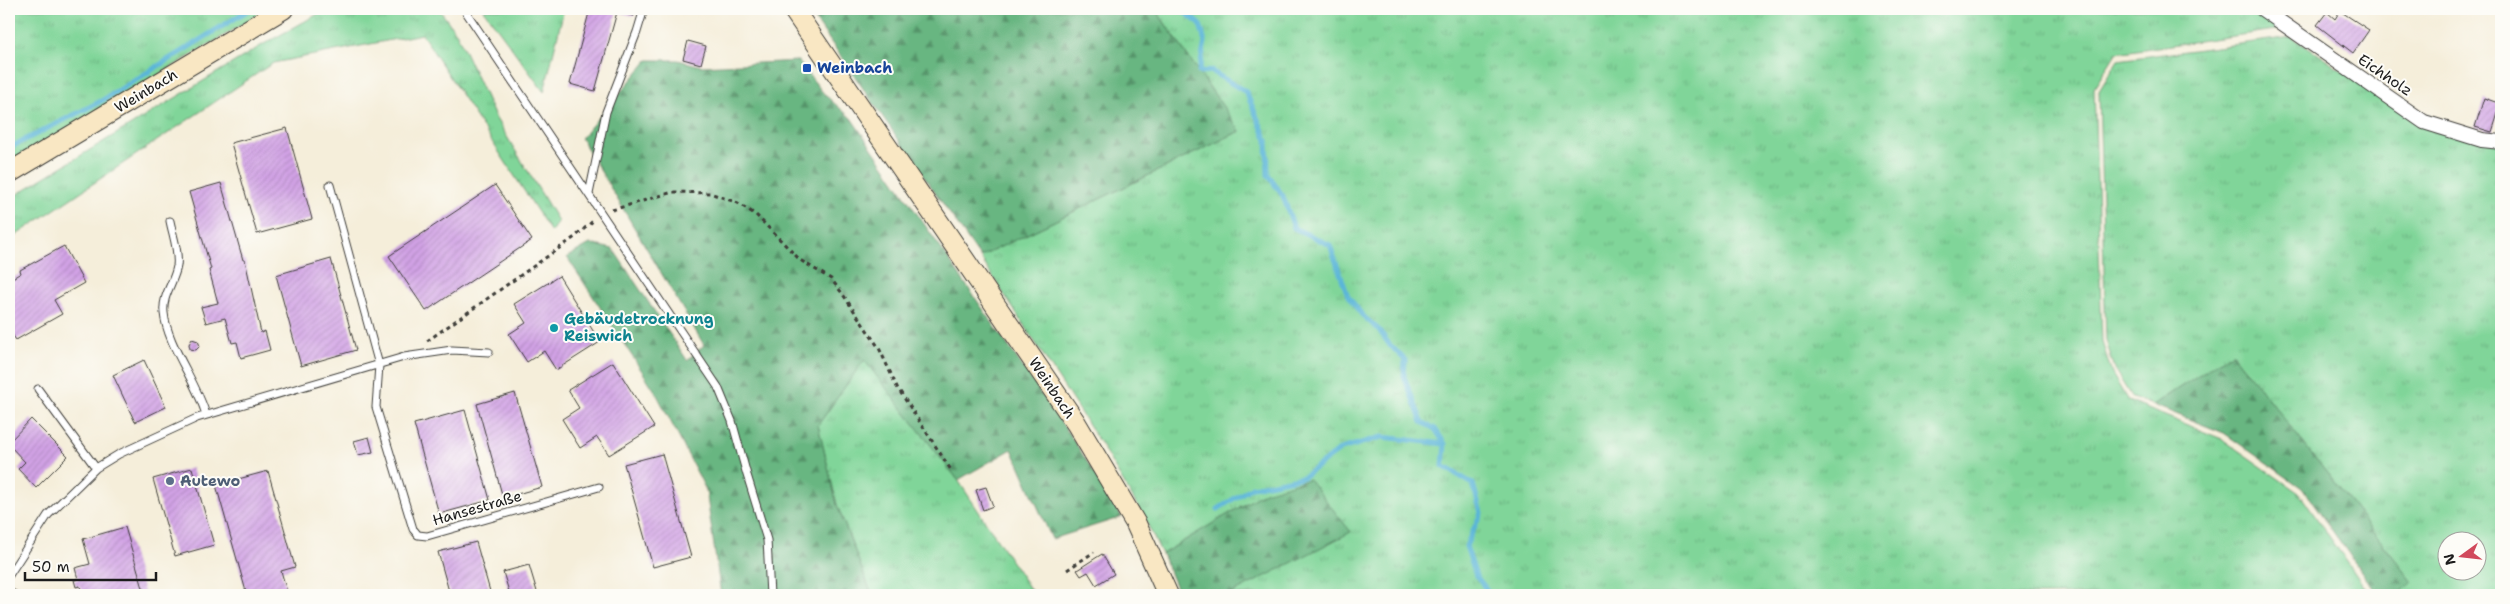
<svg xmlns="http://www.w3.org/2000/svg" width="2510" height="604" viewBox="0 0 2510 604" font-family="'Shantell Sans',sans-serif">
	<style>
		.grass { fill: url(#grass-tufts); stroke: #4e785a; fill-rule: evenodd }
		.forest { fill: url(#forest-firs); stroke: #42694e }
		.lines { fill: none; stroke-linecap: round; stroke-linejoin: round }
		.stream { stroke: #5ab5d8; stroke-width: 5 }
		.building { fill: url(#building-hatch) }
		.service-casing { stroke: #3d3c38; stroke-width: 9 }
		.minor-casing { stroke: #3d3c38; stroke-width: 16 }
		.secondary-casing { stroke: #3d3c38; stroke-width: 22 }
		.path { stroke: #3d3c38; stroke-width: 3; stroke-dasharray: 4 4; stroke-linecap: butt }
		.service { stroke: #fff; stroke-width: 7 }
		.minor { stroke: #fff; stroke-width: 14 }
		.secondary { stroke: #f9e7c3; stroke-width: 20 }
		.transit-dot { fill: #1a4fb4; stroke: #fdfcf7; stroke-width: 2 }
		.culture-dot { fill: #0f9aa8; stroke: #fdfcf7; stroke-width: 2 }
		.service-dot { fill: #5c6f8a; stroke: #fdfcf7; stroke-width: 2 }
		.labels { text-anchor: middle; stroke-width: 4; stroke-linejoin: round; paint-order: stroke }
		.transit-label { font-size: 15px; font-weight: bold; fill: #164399; stroke: #fdfcf7; text-anchor: start }
		.street-label { font-size: 15px; fill: #1c1c1c; stroke: #fdfcf7 }
		.culture-label { font-size: 15px; font-weight: bold; fill: #0d838f; stroke: #fdfcf7; text-anchor: start }
		.service-label { font-size: 15px; font-weight: bold; fill: #4e5e75; stroke: #fdfcf7; text-anchor: start }
	</style>
	<defs>
		<pattern id="grass-tufts" width="24" height="20" patternUnits="userSpaceOnUse" patternTransform="scale(1.25)"><rect width="24" height="20" fill="#80d599"/><path d="M3 7l-1-3M5 7V3M7 7l1-3M15 17l-1-3M17 17v-4M19 17l1-3" fill="none" stroke="#6eb683"/></pattern>
		<pattern id="forest-firs" width="22" height="20" patternUnits="userSpaceOnUse" patternTransform="scale(1.25)"><rect width="22" height="20" fill="#68b681"/><path d="M5 1l3.5 6h-7zM16 11l3.5 6h-7z" fill="#559369"/></pattern>
		<pattern id="building-hatch" width="6" height="6" patternUnits="userSpaceOnUse" patternTransform="scale(1.25)"><rect width="6" height="6" fill="#d1a2e5"/><path d="M-1 1l2-2M0 6l6-6M5 7l2-2" fill="none" stroke="#b38bc4"/></pattern>
	</defs>
	<rect width="100%" height="100%" fill="#fdfcf7"/>
	<filter id="ink" filterUnits="userSpaceOnUse"><feTurbulence type="fractalNoise" baseFrequency=".02" numOctaves="2"/><feDisplacementMap in="SourceGraphic" scale="10" xChannelSelector="R" yChannelSelector="G"/><feConvolveMatrix kernelMatrix="1 2 1 2 8 2 1 2 1" color-interpolation-filters="sRGB"/></filter>
	<filter id="wash" filterUnits="userSpaceOnUse"><feTurbulence type="fractalNoise" baseFrequency=".0096" numOctaves="4" result="noise"/><feDisplacementMap in="SourceGraphic" scale="20" xChannelSelector="R" yChannelSelector="G"/><feGaussianBlur stdDeviation="1.12" result="paint"/><feColorMatrix in="noise" values="0 0 0 0 0 0 0 0 0 0 0 0 0 0 0 0 0 1.4 0 .05"/><feComposite in="paint" operator="in"/></filter>
	<g filter="url(#wash)">
		<rect width="100%" height="100%" fill="#f5eeda"/>
		<path class="grass" d="M9,9H268L9,165Z
			M327,9H439L457,34L495,117L558,221L551,232L422,34L273,63L9,240V199L264,44Z
			M483,9H564L544,92Z
			M1155,9H2256L2282,29L2116,53L2094,88L2102,342L2112,374L2128,401L2222,439L2299,493L2370,595H1229L1351,531L1265,492L1162,554L1143,515L1100,443L980,257L1240,131Z
			M2292,37L2421,124L2501,144V595H2398L2412,581L2232,353L2153,405L2132,398L2116,372L2106,341L2099,91L2118,60ZM2448,542H2478V572H2448Z
			M864,359L958,480L1034,595H872L837,505L818,425Z"/>
		<path class="forest" d="M808,9H1155L1240,131L980,257Z
			M648,60H678L701,66L798,61L825,95L851,118L1076,444L1122,517L1052,539L1012,449L958,480L864,360L818,425L837,505L872,595H721L706,490L655,391L567,257L590,244L613,249L687,360L704,345L581,138Z
			M2232,353L2413,582L2398,595H2378L2302,488L2224,433L2153,405Z
			M1309,479L1351,532L1229,595H1179L1162,554L1265,492Z"/>
		<g class="lines">
			<path class="stream" d="M1180,9L1200,24L1205,42L1199,72L1211,71L1246,92L1267,140L1268,175L1283,196L1294,228L1330,245L1348,296L1362,315L1379,330L1389,344L1405,360L1404,377L1422,422L1435,429L1445,444L1443,466L1473,484L1481,513L1466,546L1476,576L1491,595
				M9,148L103,100L250,9
				M1218,509L1252,487L1303,477L1341,449L1382,437L1445,444"/>
		</g>
		<g id="blocks">
			<path class="building" d="M590,9H636L634,16L617,12L595,91L570,84Z
				M2340,11L2369,30L2353,53L2317,25L2327,12L2335,19Z
				M688,41L706,46L701,64L683,59Z
				M2484,98L2501,104L2492,132L2475,127Z
				M287,128L312,219L257,234L231,143Z
				M221,183L243,260H245L261,333L265,331L270,350L241,358L237,342L232,343L225,318L206,323L201,307L218,303L209,270L211,269L189,192Z
				M495,185L532,240L426,311L389,256Z
				M64,246L84,283L54,300L62,314L16,340L9,330V280L21,273L20,270Z
				M331,259L356,350L301,366L276,275Z
				M559,276L600,342L556,370L544,351L527,362L509,334L526,323L514,304Z
				M192,339L198,341L200,346L196,350L190,349L189,344Z
				M144,360L166,407L135,422L113,375Z
				M613,362L654,427L609,455L597,437L580,448L562,419L579,408L568,390Z
				M515,393L542,487L503,498L477,404Z
				M465,410L490,500L439,514L414,424Z
				M31,419L68,456L36,488L18,469L25,462L9,445V442Z
				M369,437L373,452L358,455L354,441Z
				M662,454L691,557L653,567L624,464Z
				M192,468L214,545L175,556L153,479Z
				M268,471L295,567L281,571L288,595H247L216,485Z
				M986,487L993,506L983,510L976,490Z
				M125,527L145,595H99L98,593L82,595L80,586L76,587L74,580L78,579L75,568L90,564L83,539Z
				M476,542L491,595H450L438,552Z
				M1102,554L1114,574L1096,585L1088,572L1081,576L1077,570Z
				M529,565L538,595H510L503,572Z"/>
		</g>
	</g>
	<g filter="url(#ink)">
		<use href="#blocks" fill-opacity="0" stroke="#3d3c38" stroke-width="1"/>
		<g class="lines">
			<g class="service-casing">
				<path id="service" d="M464,9L718,387L732,421L747,475L767,540L770,595
					M330,185L379,365L376,407L413,529L418,535L427,536L599,487
					M589,194L606,112L637,32L644,9
					M170,221C173,236 179,252 177,266C174,283 162,295 164,313C167,345 197,382 206,415
					M38,389L96,468
					M9,575L48,515L96,468L119,454L197,418L404,357L452,350L489,352
					M9,592L15,595"/>
			</g>
			<g class="minor-casing">
				<path id="minor" d="M2262,9L2424,122L2482,140L2501,142"/>
			</g>
			<g class="secondary-casing">
				<path id="secondary" d="M793,9L1076,423L1136,524L1168,595
					M9,173L283,9"/>
			</g>
			<path class="path" d="M612,210L673,192L710,193L738,203L756,215L800,260L831,279L842,293L879,348L897,387L951,470
				M427,341L575,237L594,220
				M1067,570L1094,552"/>
			<use href="#service" class="service"/>
			<use href="#minor" class="minor"/>
			<use href="#secondary" class="secondary"/>
		</g>
	</g>
	<rect class="transit-dot" x="802" y="63" width="10" height="10" rx="2.5"/>
	<circle class="culture-dot" cx="554" cy="328" r="5"/>
	<circle class="service-dot" cx="170" cy="481" r="5"/>
	<g class="labels">
		<g class="transit-label">
			<text x="817" y="73">Weinbach</text>
		</g>
		<g class="street-label">
			<text transform="translate(2385 75) rotate(34)" y="5">Eichholz</text>
			<text transform="translate(146 91) rotate(-31)" y="5">Weinbach</text>
			<text transform="translate(1052 388) rotate(56)" y="5">Weinbach</text>
			<text transform="translate(477 508) rotate(-16)" y="5">Hansestraße</text>
		</g>
		<g class="culture-label">
			<text x="564" y="324">Gebäudetrocknung<tspan x="564" dy="17">Reiswich</tspan></text>
		</g>
		<g class="service-label">
			<text x="180" y="486">Autewo</text>
		</g>
	</g>
	<rect width="2510" height="604" fill="none" stroke="#fdfcf7" stroke-width="30"/>
	<g transform="translate(2462 556) rotate(255)"><circle r="24" fill="#fdfcf7" stroke="#a3a29f"/>
	<path d="M0-4L9 19L0 12L-9 19Z" fill="#d1495b"/>
	<text y="-8" font-size="14" font-weight="bold" text-anchor="middle" fill="#1c1c1c">N</text>
	</g>
	<path d="M25 572v8h131v-8" fill="none" stroke="#1c1c1c" stroke-width="2.5"/>
	<text x="32" y="572" font-size="15" fill="#1c1c1c" stroke="#fdfcf7" stroke-width="4" paint-order="stroke">50 m</text>
</svg>
